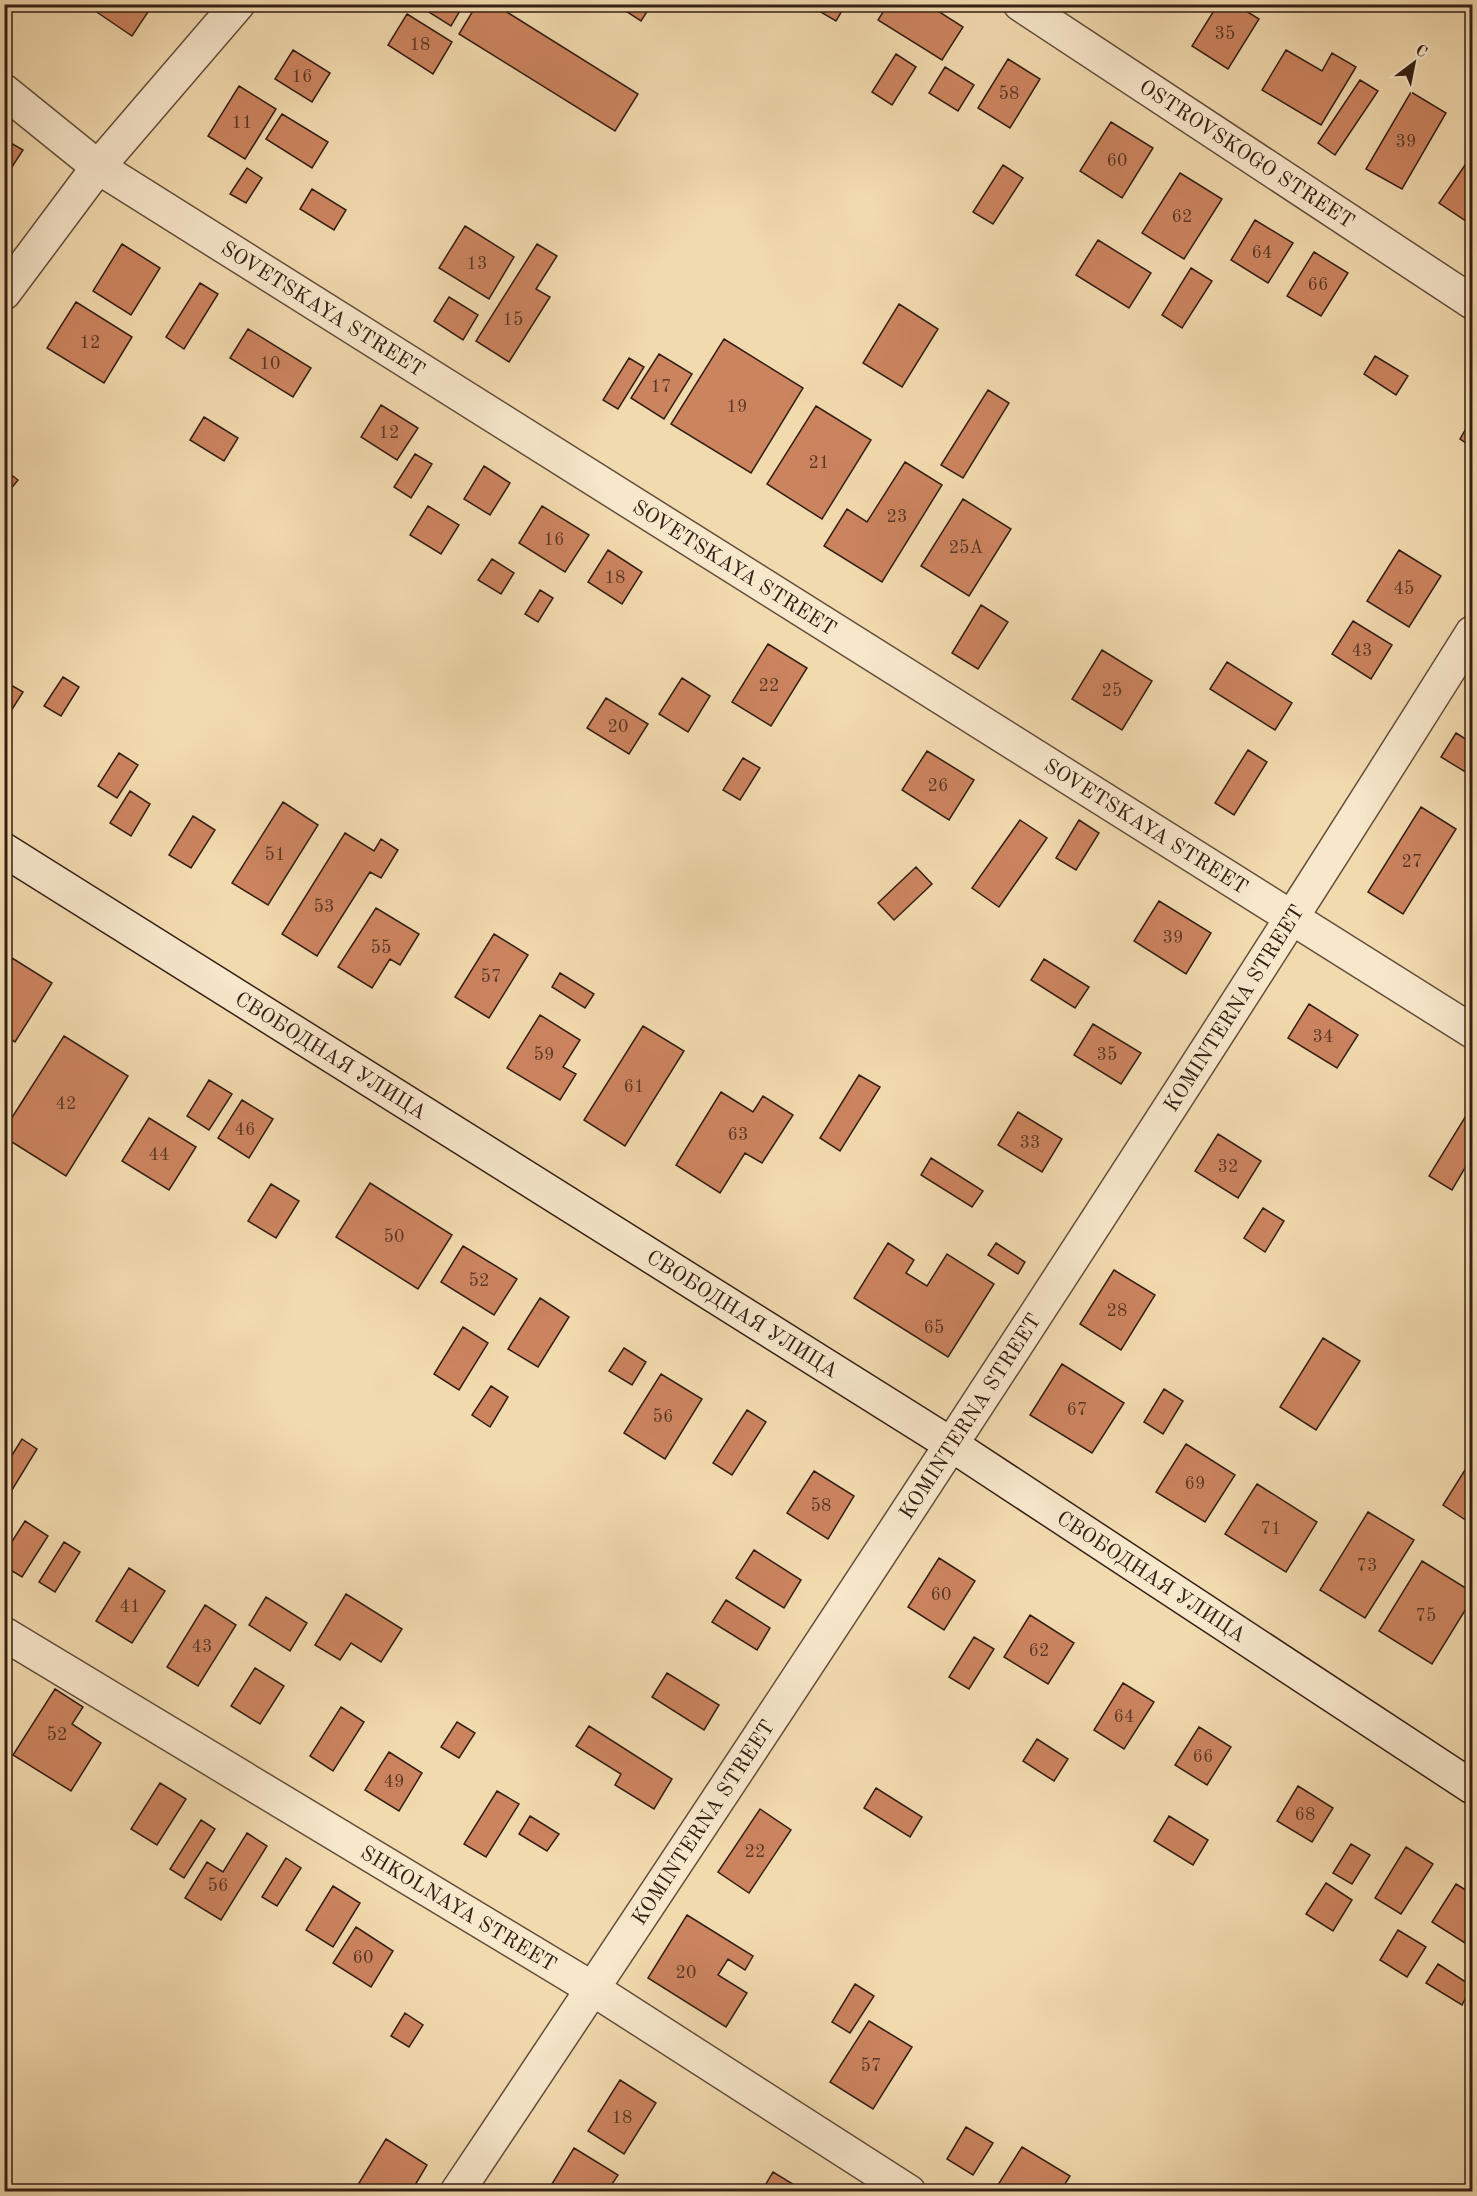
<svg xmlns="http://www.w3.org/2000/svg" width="1477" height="2196" viewBox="0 0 1477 2196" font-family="'Old Standard TT',serif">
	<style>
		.building { fill: #cc845f; stroke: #351f14; stroke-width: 1.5 }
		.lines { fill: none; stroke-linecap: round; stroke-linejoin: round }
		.street-casing { stroke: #644e3b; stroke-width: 36 }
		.secondary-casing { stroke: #351f14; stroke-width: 36 }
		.street { stroke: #f7e7cb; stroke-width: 33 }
		.secondary { stroke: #f7e7cb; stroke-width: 33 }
		.labels { text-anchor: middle; stroke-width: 4.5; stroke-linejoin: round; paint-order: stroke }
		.number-label { font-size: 18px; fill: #5b3827 }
		.street-label { font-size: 21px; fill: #351f14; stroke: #f7e7cb }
	</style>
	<rect width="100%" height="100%" fill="#f2daaf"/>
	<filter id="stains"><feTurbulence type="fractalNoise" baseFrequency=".00333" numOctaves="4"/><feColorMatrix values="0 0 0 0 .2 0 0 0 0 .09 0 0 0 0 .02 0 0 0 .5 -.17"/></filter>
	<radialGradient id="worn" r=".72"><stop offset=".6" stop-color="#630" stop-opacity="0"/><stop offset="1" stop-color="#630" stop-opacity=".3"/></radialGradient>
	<path class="building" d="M85,4H143L150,9L132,36Z
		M416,4H464L451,26Z
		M477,4H494L638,94L615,131L459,34Z
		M615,4H652L641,21Z
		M823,4H846L836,21L819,11Z
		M888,4H927L963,27L942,60L878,20Z
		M1218,4H1235L1259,19L1228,69L1192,46Z
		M407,14L452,42L433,74L388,45Z
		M293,50L330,73L312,102L275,79Z
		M1286,50L1322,71L1332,53L1356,67L1321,125L1262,90Z
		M896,54L916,67L892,105L872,92Z
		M1008,59L1040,79L1010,128L978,108Z
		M945,67L974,85L958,111L929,93Z
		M1360,80L1378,91L1335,155L1318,143Z
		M239,86L276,109L245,159L208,136Z
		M1411,92L1446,113L1402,189L1366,169Z
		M282,114L328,142L312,168L266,139Z
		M1111,122L1153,148L1122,198L1080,171Z
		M4,139L23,150L6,176L4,175Z
		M1472,155V225L1439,203Z
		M1003,165L1023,178L993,224L973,212Z
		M247,168L262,178L246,203L230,194Z
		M1180,173L1222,199L1184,259L1142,233Z
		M312,189L346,210L334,230L300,209Z
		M1255,220L1293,243L1268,283L1231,260Z
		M465,226L514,257L489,299L439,268Z
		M1098,240L1151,273L1129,308L1076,275Z
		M122,244L160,268L131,315L93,291Z
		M537,244L557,256L536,289L550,297L509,362L476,341Z
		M1314,252L1348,273L1321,316L1287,296Z
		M1191,268L1212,281L1182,328L1162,315Z
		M200,283L218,294L184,349L166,337Z
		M449,297L478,315L463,340L434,321Z
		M76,302L132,337L104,383L47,348Z
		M899,304L938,329L902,387L863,363Z
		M248,329L311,368L293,397L230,358Z
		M724,339L803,388L751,473L671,424Z
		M659,354L692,374L664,419L631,398Z
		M1375,356L1408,376L1396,395L1364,374Z
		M629,358L644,367L618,409L603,400Z
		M988,390L1009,403L963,478L941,465Z
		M381,405L418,428L397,460L361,437Z
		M816,406L871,440L822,519L767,484Z
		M204,417L238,438L224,461L190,440Z
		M1472,418V447L1460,439Z
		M415,454L432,464L411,498L394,487Z
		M905,462L942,485L882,582L824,546L847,509L867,522Z
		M484,466L510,483L490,515L464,499Z
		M4,469L18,480L4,497Z
		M963,499L1011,529L969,596L921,566Z
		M428,506L459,525L441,554L410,535Z
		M542,506L589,535L565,572L519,543Z
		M608,550L642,572L622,604L588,582Z
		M1399,550L1441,576L1409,627L1367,601Z
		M492,559L514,573L501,594L478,580Z
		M540,590L553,598L538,622L525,614Z
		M981,605L1008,622L978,669L952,653Z
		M1353,621L1392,645L1371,679L1332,654Z
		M768,644L807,668L771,726L732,702Z
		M1102,650L1152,681L1122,730L1072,699Z
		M1227,662L1292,703L1275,730L1210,689Z
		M63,677L79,687L61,716L44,706Z
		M682,678L710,696L688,732L659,714Z
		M4,681L23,692L11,711L4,707Z
		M606,698L648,724L629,754L587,728Z
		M1456,733L1472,743V776L1441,757Z
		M1248,750L1267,762L1234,815L1215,803Z
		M927,751L974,780L949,820L902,790Z
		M119,753L138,765L117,798L98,786Z
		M743,758L760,768L740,800L723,790Z
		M130,791L150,804L131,836L110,823Z
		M283,802L318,825L268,905L232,883Z
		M1421,807L1456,829L1403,914L1368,892Z
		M193,816L215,830L191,868L169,855Z
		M1020,820L1047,838L999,907L972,888Z
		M1079,820L1099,833L1076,870L1056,858Z
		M345,833L374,851L381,839L398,850L381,878L370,872L317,956L282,934Z
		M916,867L932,884L894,920L878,903Z
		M1159,901L1211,933L1186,974L1134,941Z
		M376,908L419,934L400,965L390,959L372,988L338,967Z
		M494,934L528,955L489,1018L455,997Z
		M12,958L52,983L15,1042L4,1035V971Z
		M1044,959L1089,987L1075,1008L1031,980Z
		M560,973L594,994L585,1008L552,987Z
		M1309,1004L1358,1035L1337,1068L1288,1038Z
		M540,1015L580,1040L563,1067L576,1074L560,1100L507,1068Z
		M1093,1024L1141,1053L1121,1084L1074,1055Z
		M643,1026L684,1051L625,1146L584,1120Z
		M64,1036L128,1076L66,1176L4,1137V1130Z
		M859,1075L880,1087L840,1151L820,1138Z
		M209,1080L232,1094L209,1130L187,1116Z
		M721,1092L753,1112L763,1096L793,1115L762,1163L745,1153L720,1193L676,1165Z
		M242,1100L273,1119L249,1158L218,1138Z
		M1018,1112L1062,1139L1042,1172L998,1145Z
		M1467,1114L1472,1118V1156L1452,1190L1429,1176Z
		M149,1118L196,1147L169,1190L122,1161Z
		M1218,1134L1261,1161L1238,1198L1195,1171Z
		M931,1158L983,1191L972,1207L921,1175Z
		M370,1183L452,1235L418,1289L336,1237Z
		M271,1184L299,1201L276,1238L248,1221Z
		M1263,1208L1284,1221L1265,1252L1244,1238Z
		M888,1243L914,1260L906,1273L927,1286L947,1254L994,1284L948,1357L854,1298Z
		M996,1243L1025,1262L1018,1274L988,1255Z
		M463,1246L517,1279L494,1315L441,1282Z
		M1114,1270L1155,1295L1121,1350L1080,1324Z
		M540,1298L569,1317L538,1367L508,1349Z
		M463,1327L488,1343L459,1390L434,1374Z
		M1323,1338L1360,1361L1316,1430L1280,1407Z
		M624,1348L646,1362L632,1385L609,1371Z
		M1062,1364L1124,1403L1092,1453L1030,1415Z
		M661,1374L702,1399L665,1459L624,1433Z
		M491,1386L508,1397L490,1427L472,1415Z
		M1164,1389L1183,1401L1163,1434L1144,1422Z
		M747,1410L766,1422L732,1475L713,1463Z
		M22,1439L37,1449L12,1490L4,1485V1468Z
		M1186,1444L1235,1475L1205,1522L1156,1492Z
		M1465,1470L1472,1474V1512L1467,1521L1443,1505Z
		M814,1471L854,1496L828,1539L787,1513Z
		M1257,1484L1317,1522L1286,1572L1225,1534Z
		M1368,1512L1414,1540L1365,1618L1320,1590Z
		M25,1521L48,1536L22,1577L4,1566V1554Z
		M64,1542L80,1552L55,1592L39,1582Z
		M754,1550L801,1580L784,1608L736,1578Z
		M939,1558L975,1581L944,1630L908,1607Z
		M1422,1561L1472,1592V1599L1432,1664L1379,1631Z
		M129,1568L165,1591L132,1643L96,1621Z
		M346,1594L402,1629L381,1662L351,1643L340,1660L315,1645Z
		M266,1597L307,1623L290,1651L249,1625Z
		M726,1600L770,1628L757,1650L712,1622Z
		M205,1605L236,1625L198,1686L167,1667Z
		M1030,1615L1074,1643L1048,1684L1004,1657Z
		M974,1637L994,1649L969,1689L949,1677Z
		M255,1668L284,1686L260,1724L231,1706Z
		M667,1673L719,1705L704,1730L652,1697Z
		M1123,1683L1154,1702L1124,1749L1094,1730Z
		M55,1689L83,1707L72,1724L101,1743L71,1791L13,1755Z
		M341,1707L364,1722L333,1771L310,1756Z
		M457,1722L475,1733L459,1758L441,1747Z
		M589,1726L672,1779L654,1809L615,1785L621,1774L576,1746Z
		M1199,1727L1231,1747L1207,1785L1175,1765Z
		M1037,1739L1068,1759L1054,1781L1023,1761Z
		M389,1752L422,1773L399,1811L365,1790Z
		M160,1783L186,1799L157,1845L131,1829Z
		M1298,1786L1333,1808L1312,1842L1277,1821Z
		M876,1788L922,1817L910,1837L864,1808Z
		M497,1791L519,1804L486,1857L464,1844Z
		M760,1809L791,1830L749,1893L718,1872Z
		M530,1816L559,1834L547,1851L519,1834Z
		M1169,1816L1208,1840L1193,1865L1154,1841Z
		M201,1820L215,1829L184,1878L170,1869Z
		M247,1833L267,1846L221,1920L185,1898L207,1862L223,1872Z
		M1351,1844L1370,1855L1352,1884L1333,1873Z
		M1406,1847L1433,1864L1401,1914L1375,1898Z
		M286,1858L301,1868L277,1906L262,1897Z
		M1326,1883L1352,1900L1333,1931L1306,1914Z
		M1456,1884L1472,1894V1932L1465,1943L1432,1922Z
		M333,1886L360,1903L333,1947L306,1930Z
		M687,1915L753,1956L745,1970L728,1959L718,1975L747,1993L726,2027L648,1978Z
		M356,1927L393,1951L371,1987L333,1963Z
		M1398,1930L1426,1947L1407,1977L1380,1960Z
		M1438,1964L1472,1986L1462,2005L1426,1983Z
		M855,1984L874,1996L850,2033L832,2022Z
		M405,2013L423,2025L409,2047L391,2036Z
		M869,2021L912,2047L873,2109L830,2082Z
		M620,2080L656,2103L624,2154L588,2131Z
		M966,2127L993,2143L973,2175L947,2159Z
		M386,2139L427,2165L411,2192H372L359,2183Z
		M1022,2147L1070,2176L1060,2192H1002L996,2188Z
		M574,2148L618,2175L607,2192H547Z
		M773,2172L804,2191V2192H761Z"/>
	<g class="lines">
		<g class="street-casing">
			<g id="street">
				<path id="s1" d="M1020,4L1472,302"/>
				<path id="s2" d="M4,91L98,167L1472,1031"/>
				<path d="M4,293L98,167L238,4"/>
				<path id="s3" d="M4,1634L593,1989L909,2192"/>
				<path id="s4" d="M457,2192C802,1676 1142,1158 1472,633"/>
			</g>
		</g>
		<g class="secondary-casing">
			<g id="secondary">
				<path id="s5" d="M4,850L952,1445L1472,1787"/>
			</g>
		</g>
		<use href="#street" class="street"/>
		<use href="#secondary" class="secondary"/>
	</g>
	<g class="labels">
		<g class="number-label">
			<text x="1225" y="39">35</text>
			<text x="420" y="50">18</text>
			<text x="302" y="82">16</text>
			<text x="1009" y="99">58</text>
			<text x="242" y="128">11</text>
			<text x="1406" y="147">39</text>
			<text x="1117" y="166">60</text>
			<text x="1182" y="222">62</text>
			<text x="1262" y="258">64</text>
			<text x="477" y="269">13</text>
			<text x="1318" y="290">66</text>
			<text x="513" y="325">15</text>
			<text x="90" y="348">12</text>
			<text x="270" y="369">10</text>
			<text x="661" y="392">17</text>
			<text x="737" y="412">19</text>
			<text x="389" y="438">12</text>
			<text x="819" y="468">21</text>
			<text x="897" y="522">23</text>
			<text x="554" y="545">16</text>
			<text x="966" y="553">25А</text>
			<text x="615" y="583">18</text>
			<text x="1404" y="594">45</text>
			<text x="1362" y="656">43</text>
			<text x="769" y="691">22</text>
			<text x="1112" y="696">25</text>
			<text x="618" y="732">20</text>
			<text x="938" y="791">26</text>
			<text x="275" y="860">51</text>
			<text x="1412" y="867">27</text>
			<text x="324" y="912">53</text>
			<text x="1173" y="943">39</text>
			<text x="381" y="953">55</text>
			<text x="491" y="982">57</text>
			<text x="1323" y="1042">34</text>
			<text x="544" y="1060">59</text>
			<text x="1107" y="1060">35</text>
			<text x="634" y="1092">61</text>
			<text x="66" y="1109">42</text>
			<text x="245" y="1135">46</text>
			<text x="738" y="1140">63</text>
			<text x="1030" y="1148">33</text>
			<text x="159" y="1160">44</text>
			<text x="1228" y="1172">32</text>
			<text x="394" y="1242">50</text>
			<text x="479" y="1286">52</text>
			<text x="1117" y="1316">28</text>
			<text x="934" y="1333">65</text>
			<text x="1077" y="1415">67</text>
			<text x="663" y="1422">56</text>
			<text x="1195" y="1489">69</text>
			<text x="821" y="1511">58</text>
			<text x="1271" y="1534">71</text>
			<text x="1367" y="1571">73</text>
			<text x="941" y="1600">60</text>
			<text x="130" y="1612">41</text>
			<text x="1426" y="1621">75</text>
			<text x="202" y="1652">43</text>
			<text x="1039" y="1656">62</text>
			<text x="1124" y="1722">64</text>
			<text x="57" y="1740">52</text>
			<text x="1203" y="1762">66</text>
			<text x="394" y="1787">49</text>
			<text x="1305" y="1820">68</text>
			<text x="755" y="1857">22</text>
			<text x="218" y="1891">56</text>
			<text x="363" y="1963">60</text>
			<text x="686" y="1978">20</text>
			<text x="871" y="2071">57</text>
			<text x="622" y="2123">18</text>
		</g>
		<g class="street-label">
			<text dy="7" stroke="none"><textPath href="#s1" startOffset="272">OSTROVSKOGO STREET</textPath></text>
			<text dy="7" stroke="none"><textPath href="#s2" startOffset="387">SOVETSKAYA STREET</textPath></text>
			<text dy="7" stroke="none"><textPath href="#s2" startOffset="873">SOVETSKAYA STREET</textPath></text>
			<text dy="7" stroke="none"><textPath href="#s2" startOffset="1359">SOVETSKAYA STREET</textPath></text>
			<text dy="7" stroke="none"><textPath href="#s4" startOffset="1416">KOMINTERNA STREET</textPath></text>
			<text dy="7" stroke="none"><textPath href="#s5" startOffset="386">СВОБОДНАЯ УЛИЦА</textPath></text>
			<text dy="7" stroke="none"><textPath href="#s5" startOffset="872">СВОБОДНАЯ УЛИЦА</textPath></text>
			<text dy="7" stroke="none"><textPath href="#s4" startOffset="930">KOMINTERNA STREET</textPath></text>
			<text dy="7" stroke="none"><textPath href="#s5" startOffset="1358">СВОБОДНАЯ УЛИЦА</textPath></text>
			<text dy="7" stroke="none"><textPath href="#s4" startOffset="444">KOMINTERNA STREET</textPath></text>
			<text dy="7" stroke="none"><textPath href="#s3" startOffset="531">SHKOLNAYA STREET</textPath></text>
		</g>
	</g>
	<rect width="1477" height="2196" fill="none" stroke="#f2daaf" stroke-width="24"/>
	<rect x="6" y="6" width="1465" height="2184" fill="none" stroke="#351f14" stroke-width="3"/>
	<rect x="12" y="12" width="1453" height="2172" fill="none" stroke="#351f14" stroke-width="1.5"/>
	<g transform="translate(1414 63) rotate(32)" stroke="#f7e7cb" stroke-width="4.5" paint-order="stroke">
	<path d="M0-4.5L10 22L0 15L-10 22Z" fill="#351f14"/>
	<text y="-9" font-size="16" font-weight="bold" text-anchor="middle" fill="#351f14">С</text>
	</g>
	<rect width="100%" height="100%" filter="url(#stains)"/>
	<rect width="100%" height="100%" fill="url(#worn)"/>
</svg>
